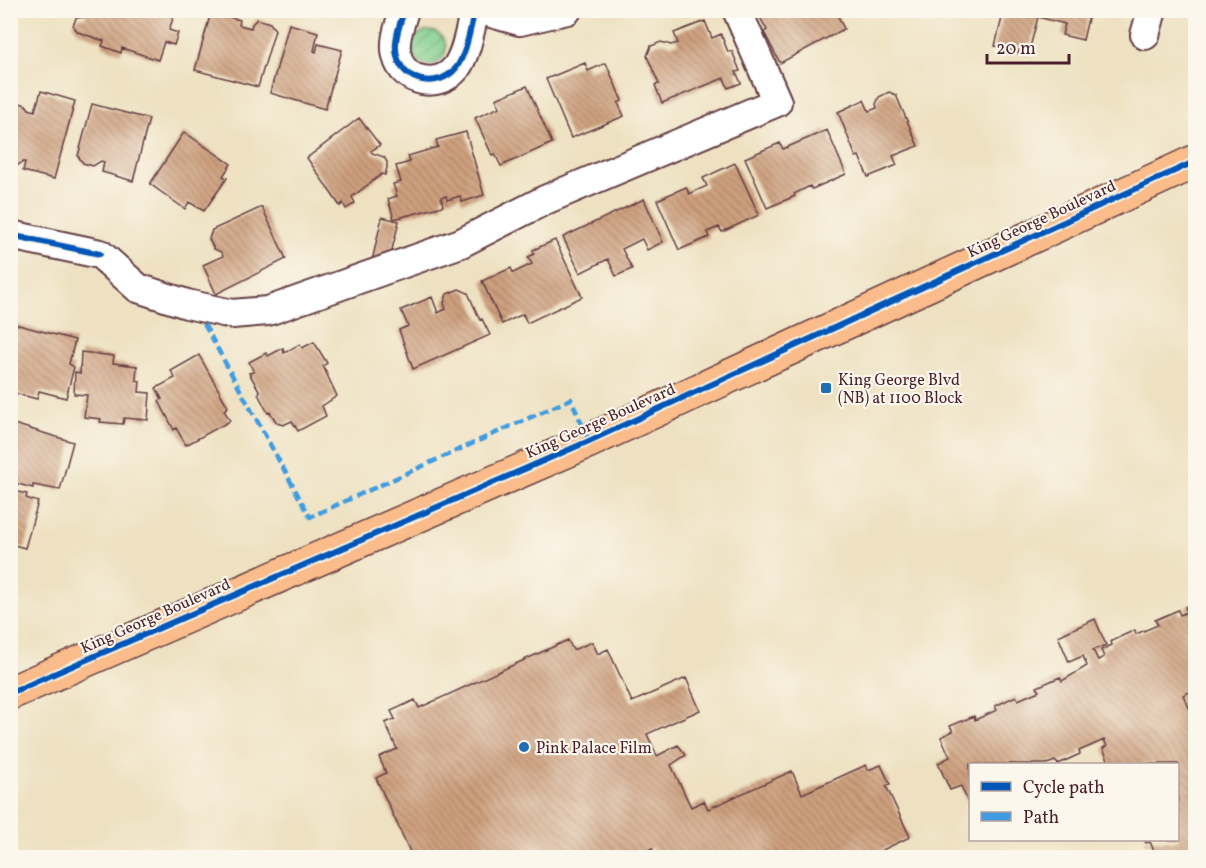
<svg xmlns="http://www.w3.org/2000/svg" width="1206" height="868" viewBox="0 0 1206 868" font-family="Vollkorn,serif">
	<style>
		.garden { fill: url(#garden-furrows); stroke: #64765c; stroke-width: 1.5 }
		.building { fill: url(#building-back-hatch) }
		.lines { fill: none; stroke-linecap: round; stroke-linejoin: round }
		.minor-casing { stroke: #633c42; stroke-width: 32 }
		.major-casing { stroke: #633c42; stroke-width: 36 }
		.minor { stroke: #fff; stroke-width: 28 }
		.major { stroke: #f9bc8a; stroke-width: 33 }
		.quiet { stroke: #409be1; stroke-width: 4.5; stroke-dasharray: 9 4.5; stroke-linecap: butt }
		.cycleway-casing { stroke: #fbf7ec; stroke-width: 10 }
		.cycleway { stroke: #0057b8; stroke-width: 6 }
		.poi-dot { fill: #1f6fb2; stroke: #fbf7ec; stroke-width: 2 }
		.labels { text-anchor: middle; stroke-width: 4.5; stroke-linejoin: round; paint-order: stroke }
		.street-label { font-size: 16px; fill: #4a1f2b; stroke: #fbf7ec }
		.poi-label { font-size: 16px; fill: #4a1f2b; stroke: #fbf7ec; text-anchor: start }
	</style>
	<defs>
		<pattern id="garden-furrows" width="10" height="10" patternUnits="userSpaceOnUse" patternTransform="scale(1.5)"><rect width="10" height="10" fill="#7fcd8c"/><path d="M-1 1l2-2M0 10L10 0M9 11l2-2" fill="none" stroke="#6aa673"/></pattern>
		<pattern id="building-back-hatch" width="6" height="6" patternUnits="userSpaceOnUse" patternTransform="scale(1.5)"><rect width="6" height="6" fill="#cea07e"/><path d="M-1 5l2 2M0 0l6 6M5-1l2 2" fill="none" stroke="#a98267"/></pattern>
	</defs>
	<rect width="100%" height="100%" fill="#fbf7ec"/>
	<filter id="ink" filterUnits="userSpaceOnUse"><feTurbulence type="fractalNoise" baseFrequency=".0167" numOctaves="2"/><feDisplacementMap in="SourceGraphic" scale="12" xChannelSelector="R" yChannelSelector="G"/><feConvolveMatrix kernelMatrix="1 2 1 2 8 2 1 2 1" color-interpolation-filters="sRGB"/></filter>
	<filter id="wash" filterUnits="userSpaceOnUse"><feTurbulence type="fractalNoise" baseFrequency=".008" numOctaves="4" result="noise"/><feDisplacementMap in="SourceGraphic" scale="24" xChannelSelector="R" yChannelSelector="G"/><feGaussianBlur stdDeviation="1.35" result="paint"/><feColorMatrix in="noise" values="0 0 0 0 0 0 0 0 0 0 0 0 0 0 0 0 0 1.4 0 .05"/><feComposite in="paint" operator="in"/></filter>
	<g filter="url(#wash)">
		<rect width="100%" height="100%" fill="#eee1c1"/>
		<path class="garden" d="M412 48a17 17 0 1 1 34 0a17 17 0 1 1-34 0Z"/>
		<g id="blocks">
			<path class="building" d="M87,10H176L169,30L178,33L174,45L164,42L158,60L122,48L121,53L102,46L104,41L78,32L73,26L76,18L85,17Z
				M756,10H835L844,29L780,63L764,32L767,30Z
				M994,10H1090L1083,40L1062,35L1065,24L1038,17L1028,55L995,46L1003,14Z
				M211,12L240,20L239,25L251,28L252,24L257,19L270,23L275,30L258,87L195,70Z
				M705,21L712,38L721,34L728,52L732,51L740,71L736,72L741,83L728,88L724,78L662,103L655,85L659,84L647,56L651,46L661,42L671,45L678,43L674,33Z
				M289,24L318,32L314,51L316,52L318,44L342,50L325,109L270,93Z
				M585,63L588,71L606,63L622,101L618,103L624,116L571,138L546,79Z
				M527,86L552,143L501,166L495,154L492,155L475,118L500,107L496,99Z
				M41,91L75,101L54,179L23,171L25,162H23L13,168L10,167L12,106L17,102L26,105L29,109L35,111Z
				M889,92L896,95L918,146L893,156L897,165L868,177L859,156L856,157L838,112L864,100L869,111L877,108L876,104L879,97Z
				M92,104L149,119L133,181L102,172L104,162L101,161L93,166L83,163L78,156Z
				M359,118L380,145L371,151L372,153L384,157L387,162V168L385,175L382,174L352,197L355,203L346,209L343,203L340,206L307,158Z
				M827,130L846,174L812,189L810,186L794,194L795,196L767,208L745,158L780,143L783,149Z
				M184,132L231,164L223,176L227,178L204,211L189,202L185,209L150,184Z
				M466,132L484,195L462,202L460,196L447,200L446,196L441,197L443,206L394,219L388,199L397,196L393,184L401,182L396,166L410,162L408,156L438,147L436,140Z
				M735,163L759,215L722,232L719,227L707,232L709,237L679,250L657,200L686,187L689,194L707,186L703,178Z
				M644,199L663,242L647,250L642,239L622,249L632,269L616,276L608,259L580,273L563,237Z
				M262,207L286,259L216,294L203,265L223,256L221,252L214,249L209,239L212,230Z
				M382,217L399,221L391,254L372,261Z
				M555,240L582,297L527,323L523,314L502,324L482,281L511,268L513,273L532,264L528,257L534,254L533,250Z
				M459,289L468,293L480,320L482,319L490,335L413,369L399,330L408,326L401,310L432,297L438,313L446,309L444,303L447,294Z
				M15,324L75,340L69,364L74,367L66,398L39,391L37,399L10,392L13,374H10V339Z
				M314,342L327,363L323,366L337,396L322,406L326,416L298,431L292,421L283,425L277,423L270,412L268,413L258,394L260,392L249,373L254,372L249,362L266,353L268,356L283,348L284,353L300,344L302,348Z
				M81,352L114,356L113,363L137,366L136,380L140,381L139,392L150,393L148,420L124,418L123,424L100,422L101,419L84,417L87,395L74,394L75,372L80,373Z
				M199,355L228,407L224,410L230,421L186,445L176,428L174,430L159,401L162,399L156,388L175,378L171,371Z
				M14,424L73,442L60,490L33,485V488L10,482V430Z
				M10,490L27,494L26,498L38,502L25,548L10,544Z
				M1196,603V689L1183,695L1196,722V858H1144V856L1154,851L1150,842L1146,843L1144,840H1178V764H1110L1103,748L1107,746L1104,740L1079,751L1080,754L1058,764L1055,761L1047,764H970V807L961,786L950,790L938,763L950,757L941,737L953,731L950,726L974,716L975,720L997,710L995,706L1016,696L1018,700L1039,691L1037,687L1060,677L1062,681L1087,666L1083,656L1069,662L1058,636L1095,619L1106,645L1093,650L1098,660L1104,657L1101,650L1112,645L1111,641L1135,630L1136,634L1158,625L1155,620L1178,610L1180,615L1187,612L1185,607Z
				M568,640L573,650L592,642L598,654L608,649L632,702L686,678L700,710L647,734L657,756L678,745L686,755L671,765L691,807L704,801L708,809L792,771L802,794L866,765L868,770L881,765L890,784L886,786L910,837L866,858H813L811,853L802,858H656L652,848L632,858H413L376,778L386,773L379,757L397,749L385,723L395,719L391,711L415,700L419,708Z"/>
		</g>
	</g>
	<g filter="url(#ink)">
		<use href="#blocks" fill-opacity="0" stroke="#633c42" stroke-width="1.5"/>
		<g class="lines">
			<g class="minor-casing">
				<path id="minor" d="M404,10C400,25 393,41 397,56C403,83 439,89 456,68C467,53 470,28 475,10
					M481,10L520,21L567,10
					M1145,35L1152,10
					M10,235L100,254L138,288L187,304L232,314L268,311L461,243L545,200L777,102L737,10"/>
			</g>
			<g class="major-casing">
				<path id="major" d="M10,693L589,441L1196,161"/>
			</g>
			<use href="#minor" class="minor"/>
			<use href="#major" class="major"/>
			<path class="quiet" d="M204,324L310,517L571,399L589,441"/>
			<g class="cycleway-casing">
				<path id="cycleway" d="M404,10C400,25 393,41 397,56C403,83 439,89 456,68C467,53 470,28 475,10
					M10,235L100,254
					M10,693L589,441L1196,161"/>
			</g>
			<use href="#cycleway" class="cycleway"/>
		</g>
	</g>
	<g class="poi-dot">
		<rect x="820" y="382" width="12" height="12" rx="3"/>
		<circle cx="524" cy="747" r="6"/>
	</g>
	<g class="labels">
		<g class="street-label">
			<text transform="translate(1041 218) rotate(-25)" y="6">King George Boulevard</text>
			<text transform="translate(600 420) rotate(-24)" y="6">King George Boulevard</text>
			<text transform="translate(155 615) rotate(-24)" y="6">King George Boulevard</text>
		</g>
		<g class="poi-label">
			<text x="838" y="385">King George Blvd<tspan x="838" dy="18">(NB) at 1100 Block</tspan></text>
			<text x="536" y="753">Pink Palace Film</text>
		</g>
	</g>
	<rect width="1206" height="868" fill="none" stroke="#fbf7ec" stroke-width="36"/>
	<rect x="969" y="763" width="210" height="78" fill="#fbf7ec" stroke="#b4a19f" stroke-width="1.5"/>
	<rect x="981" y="782" width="30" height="9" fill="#0057b8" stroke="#b4a19f" stroke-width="1.5"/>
	<text x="1023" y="793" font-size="18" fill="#4a1f2b">Cycle path</text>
	<rect x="981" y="812" width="30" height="9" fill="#409be1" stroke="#b4a19f" stroke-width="1.5"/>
	<text x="1023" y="823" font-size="18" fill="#4a1f2b">Path</text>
	<path d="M987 54v9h82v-9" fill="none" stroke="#4a1f2b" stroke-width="3"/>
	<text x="996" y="54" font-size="18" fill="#4a1f2b" stroke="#fbf7ec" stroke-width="4.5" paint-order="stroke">20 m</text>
</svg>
